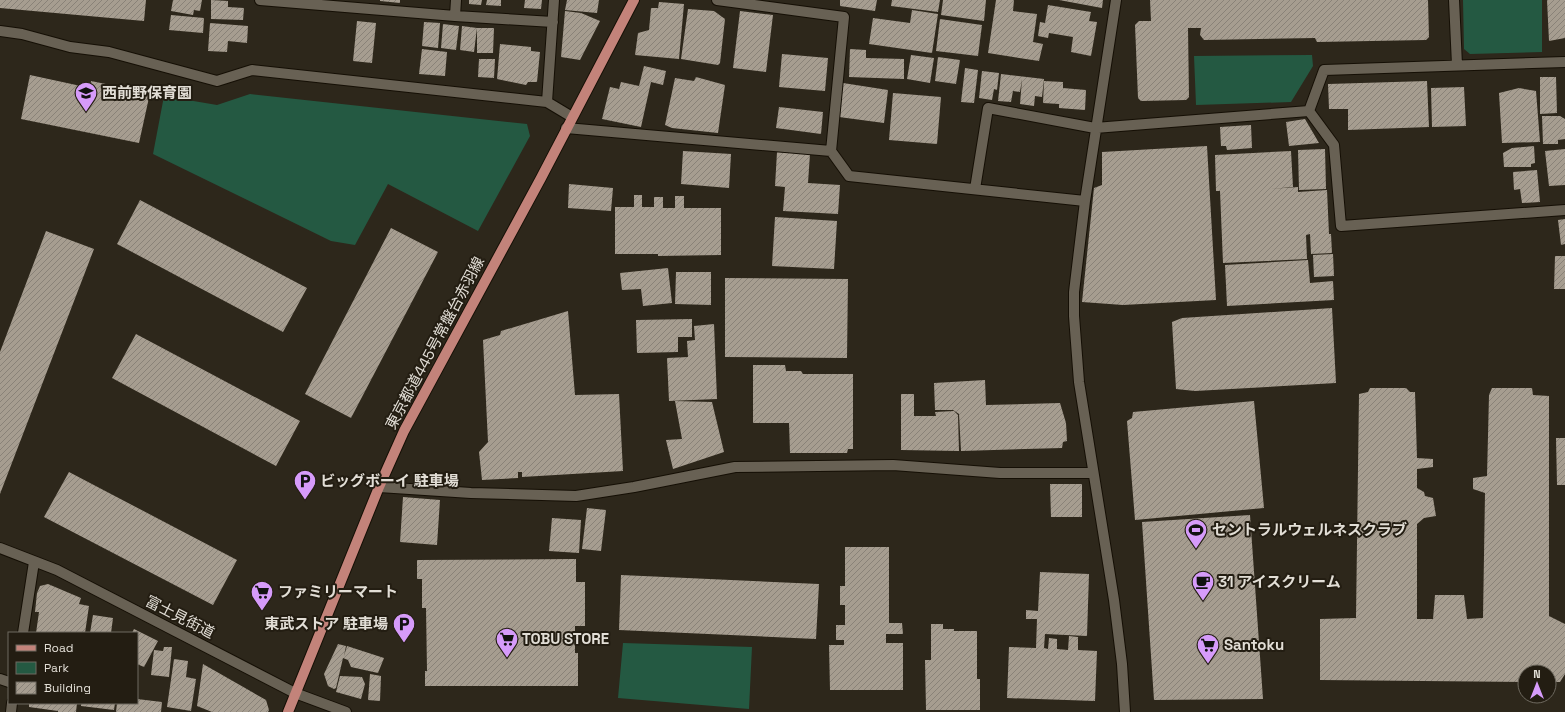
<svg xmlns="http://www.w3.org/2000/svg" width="1565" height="712" viewBox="0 0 1565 712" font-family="'Space Grotesk','Noto Sans JP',sans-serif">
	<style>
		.green { fill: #245942 }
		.building { fill: url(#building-hatch) }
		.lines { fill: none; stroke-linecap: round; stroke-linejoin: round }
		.minor-casing { stroke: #150f05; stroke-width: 12 }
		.major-casing { stroke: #150f05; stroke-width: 12 }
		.minor { stroke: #686154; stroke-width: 10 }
		.major { stroke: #c3837a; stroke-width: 10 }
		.labels { text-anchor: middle; stroke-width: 4; stroke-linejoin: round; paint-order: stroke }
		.poi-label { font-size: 15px; font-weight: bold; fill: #e2ded6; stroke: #231d12; text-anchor: start }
		.street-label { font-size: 15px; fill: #e2ded6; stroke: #231d12 }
	</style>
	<defs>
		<pattern id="building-hatch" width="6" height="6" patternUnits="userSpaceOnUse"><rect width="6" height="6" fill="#a69d90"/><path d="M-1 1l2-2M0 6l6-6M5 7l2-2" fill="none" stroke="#898278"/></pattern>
	</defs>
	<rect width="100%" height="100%" fill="#2d271b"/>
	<path class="green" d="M1463,0H1542V52L1470,54L1464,49Z
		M1312,55L1313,66L1291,102L1196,105L1194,56Z
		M250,94L527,124L530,136L478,231L388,184L355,245L331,241L153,154L164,96L217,105Z
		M623,643L752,647L749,709L618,698Z"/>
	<path class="building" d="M0,0H146L144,21L0,8Z
		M173,0H202L200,11L194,10L193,15L171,11Z
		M211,0L228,1V7L244,8L243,20L211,19Z
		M380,0H400V3L380,1Z
		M469,0H482L481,5L469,4Z
		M487,0H501V6L486,5Z
		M525,0H542L541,9L524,8Z
		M567,0H599L597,13L565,10Z
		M840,0H877L875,11L840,6Z
		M892,0H940L938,12L891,6Z
		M943,0H986L984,21L941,15Z
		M996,0H1014L1013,11L1037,14L1033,42L1043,44L1039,61L988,53Z
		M1059,0H1103L1102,8Z
		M1150,0H1428L1429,37L1426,40L1317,42L1315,38L1204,40L1200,35L1201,28H1188L1189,97L1186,100L1141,101L1138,98L1135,25L1139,21H1151Z
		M1547,0H1565V38L1549,41Z
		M659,2L684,4L679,59L635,55L638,33L649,30L651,8H658Z
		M1048,5L1091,12L1089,21L1097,22L1091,56L1071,52L1073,37L1049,33L1048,38L1038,36L1040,22L1045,23Z
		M688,9L714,11L725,19L720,63L718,65L681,59Z
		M912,10L938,14L932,53L869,44L873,18L910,23Z
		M565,11L581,13L600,21L580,60L561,57Z
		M740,11L773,15L766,72L733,68Z
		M171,15L204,18L203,33L169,30Z
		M940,19L982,25L978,56L936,51Z
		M357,21L376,23L372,63L353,61Z
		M424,22L440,23L438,48L422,46Z
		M210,23L248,26L247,43L228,41L227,52L208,51Z
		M443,24L459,26L456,50L441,48Z
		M462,26L477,28L474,52L460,50Z
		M477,28H494L493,53H477Z
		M500,44L531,47V51L540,52L537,82H528L526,85L497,79Z
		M422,49L447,52L445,76L419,74Z
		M850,49L866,50V58L904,59V79L849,77Z
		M782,54L828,58L825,91L779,87Z
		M911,55L934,58L930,83L907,79Z
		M938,57L960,60L956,84L935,81Z
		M479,59H495L494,78L478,77Z
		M644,66L666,71L663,85L651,82L641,127L602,119L610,87L619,89L621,82L639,86Z
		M965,68L978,70L974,103L961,102Z
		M982,71L999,73L997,90L994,89L992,100L979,98Z
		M1001,74L1044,79L1042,97L1035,96L1034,106L1020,104L1022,79L1020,92L1013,91L1011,102L998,101Z
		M30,75L90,88L91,81L150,93L139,143L21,119Z
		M696,77L725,85L718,133L672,128L665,125L675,78L694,81Z
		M1540,77H1556L1557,113L1540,114Z
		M1044,81L1063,82V88L1086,90L1085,110L1059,108V104L1043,103Z
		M1427,81L1429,127L1348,130V109H1329L1328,84Z
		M843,83L888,90L884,123L839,117Z
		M1464,87L1466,126L1432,127L1431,88Z
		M1519,88L1536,91L1540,142L1502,143L1499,93Z
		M893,93L941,97L937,144L889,140Z
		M779,107L823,112L821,134L776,128Z
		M1542,116H1560L1565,119V139L1558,140V144H1543Z
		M1305,119L1319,143L1289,146L1286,122Z
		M1251,125L1252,148L1227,150L1226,146H1221L1220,127Z
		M1207,146L1216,300L1123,305L1082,302L1094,188L1102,185V152Z
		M1534,146L1535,163L1531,164V167H1504L1503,153L1512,148Z
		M1325,149L1326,189L1299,190L1298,150Z
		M1565,149V185L1549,186L1545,151Z
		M683,151L731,154L729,188L681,184Z
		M1291,151L1293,187L1269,189L1298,187V192L1327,190L1329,234H1331L1332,253L1311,254L1310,234L1306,235L1307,259L1223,263L1220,191H1216L1215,155Z
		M777,152L810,154L808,183L840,185L838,214L783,211L785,187L775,186Z
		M1537,170L1540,202L1522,203L1520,189L1514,190L1513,172Z
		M569,184L613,188L611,211L568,208Z
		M634,195H642V207H654V197H663V208H675V196H684V208H721V255L658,256V254H615V207H634Z
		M140,200L307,288L283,332L117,244Z
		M775,217L837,221L834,269L772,266Z
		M1565,219V244L1561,245L1558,220Z
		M391,228L438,252L351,418L305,394Z
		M46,231L94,249L0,494V352Z
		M1333,254L1334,276L1314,277L1313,255Z
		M1555,256H1565V289H1554Z
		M1308,260L1310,283L1333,281L1334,300L1227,306L1225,265Z
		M668,268L672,303L643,306L641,289L622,290L620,273Z
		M676,272H711V305L675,304Z
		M725,278L848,279L847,358L725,357Z
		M1332,308L1336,383L1195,391L1176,389L1172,322L1182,318Z
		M568,311L575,395L619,394L623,471L522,477V472H518V478L482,480L479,452L488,442L483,340L500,335L501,331Z
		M692,319V337H678V352L637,353L636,320Z
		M714,324L717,399L669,401L667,358L688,357L687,341L695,340L694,326Z
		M136,334L300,421L276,466L112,378Z
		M753,365H785L786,371H801L803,374H853V449H848L847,453H790L789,423H753Z
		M985,380L986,405L1060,403L1066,423L1067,441L1063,442L1062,448L961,451L959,414L953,410H935L934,383Z
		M1370,388H1406L1410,392H1415L1417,458L1433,459V467L1417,469V488L1424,492L1425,496L1433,498L1436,516L1424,518L1417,524V619H1433L1435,595H1464L1467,619L1483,618L1485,493L1473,489V478L1487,476L1489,395L1492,388H1532L1533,395L1549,396V616L1565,624V674L1560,682H1549V672H1525V682L1320,680V619L1356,618L1359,394L1368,392Z
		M901,394H914V416H936L935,412L954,411L958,415L959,451L901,450Z
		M675,401L712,402L724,452L673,469L666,440L682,439Z
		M1254,401L1264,508L1135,520L1127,421L1132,418L1133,412Z
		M1556,438H1565V485H1557Z
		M69,472L237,560L213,605L44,517Z
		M1050,484H1082V517H1051Z
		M403,497L440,500L437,545L400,542Z
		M587,508L606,510L601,551L582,549Z
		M1250,515L1263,699L1154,700L1142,522Z
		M552,518L581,520L579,553L549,551Z
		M845,547H889V623H902L903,634H886V643H903V690H830L829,645H844V640H836V625H845V605H840V586H845Z
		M576,559V582H585V626H575V653H578V686H425V671H427L426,608H422V579H417V560Z
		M1040,572L1089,574L1087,636L1045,634L1044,648L1048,649L1049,638L1057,639V649L1068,650L1069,636L1078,637V650L1097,651L1095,701L1007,698L1009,647L1036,648L1037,619H1026V610L1038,611Z
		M621,575L819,584L816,639L619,630Z
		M48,584L81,598L79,604L89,606L85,633H36L39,612H35L37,593L40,586Z
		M93,615L113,618L111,633H90Z
		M931,624H943V629H954V631H977V679H980V710H926L925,660H931Z
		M134,629L158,641L144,667L137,664V633H132Z
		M338,644L346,646L344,656L347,646L384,658L378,673L351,667L348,660L343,658L336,688L334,689L328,686L324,674Z
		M164,647H172L169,677L151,675L154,650L163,651Z
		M174,659L188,661L186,677L196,679L191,711L167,707Z
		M203,664L266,700L269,710L268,712H212L197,706Z
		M370,674L381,676L380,701L368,700Z
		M340,676L362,677L365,684L361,699L336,692Z
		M137,699L162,702L161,712H116L117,703H137Z
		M29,703H77L76,712H58V711L29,707Z
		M81,703H115L114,710L81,706Z"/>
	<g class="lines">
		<g class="minor-casing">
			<path id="minor" d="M260,0L455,16L553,22
				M717,0L844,17L831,151
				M1116,0L1085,201L1074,292V316L1079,382L1114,600L1122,664L1125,712
				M1454,0L1457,65
				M455,16L456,0
				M0,31L22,34L70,47L109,52L217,81L252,70L547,102L572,117
				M547,102L554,0
				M1309,111L1324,70L1565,62
				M566,128L831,151L849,176L1085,201
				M975,189L988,108L1095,128L1309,111L1334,145L1341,226L1565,210
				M379,487L471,493L576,496L634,487L735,467L893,465L1000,473H1093
				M0,548L57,570L295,693L346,712
				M23,633L34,562
				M0,679L9,682
				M11,712L12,703"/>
		</g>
		<g class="major-casing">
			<path id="major" d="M288,712L379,487L404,431L541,178L634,0"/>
		</g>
		<use href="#minor" class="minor"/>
		<use href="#major" class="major"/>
	</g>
	<defs>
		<g id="school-pin" transform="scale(1.15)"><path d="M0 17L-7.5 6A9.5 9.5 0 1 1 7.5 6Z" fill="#d69bfa" stroke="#231d12"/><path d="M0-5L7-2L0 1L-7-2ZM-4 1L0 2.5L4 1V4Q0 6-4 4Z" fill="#111"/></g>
		<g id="parking-pin" transform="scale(1.15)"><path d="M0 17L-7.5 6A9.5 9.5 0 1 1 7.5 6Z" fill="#d69bfa" stroke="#231d12"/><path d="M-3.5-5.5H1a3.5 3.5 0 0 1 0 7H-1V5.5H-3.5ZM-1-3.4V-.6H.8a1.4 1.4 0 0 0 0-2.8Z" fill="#111"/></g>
		<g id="stadium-pin" transform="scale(1.15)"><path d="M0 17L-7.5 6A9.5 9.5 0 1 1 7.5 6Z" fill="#d69bfa" stroke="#231d12"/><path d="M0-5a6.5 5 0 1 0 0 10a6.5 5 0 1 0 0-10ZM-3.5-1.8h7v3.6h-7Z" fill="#111"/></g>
		<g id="cafe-pin" transform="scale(1.15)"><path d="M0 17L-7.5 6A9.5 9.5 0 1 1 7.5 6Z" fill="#d69bfa" stroke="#231d12"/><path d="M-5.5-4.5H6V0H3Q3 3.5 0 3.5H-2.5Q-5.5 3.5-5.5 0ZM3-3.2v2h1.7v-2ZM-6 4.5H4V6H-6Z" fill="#111"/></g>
		<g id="supermarket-pin" transform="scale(1.15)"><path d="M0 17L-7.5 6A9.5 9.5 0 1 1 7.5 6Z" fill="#d69bfa" stroke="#231d12"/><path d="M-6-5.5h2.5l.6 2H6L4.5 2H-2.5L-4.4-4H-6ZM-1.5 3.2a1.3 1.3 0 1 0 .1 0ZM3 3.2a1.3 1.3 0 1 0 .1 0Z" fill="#111"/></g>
	</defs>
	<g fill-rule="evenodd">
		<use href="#school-pin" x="86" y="93"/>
		<use href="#parking-pin" x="305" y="481"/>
		<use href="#stadium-pin" x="1196" y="530"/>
		<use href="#cafe-pin" x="1203" y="582"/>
		<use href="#supermarket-pin" x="262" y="592"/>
		<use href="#parking-pin" x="404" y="624"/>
		<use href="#supermarket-pin" x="507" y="639"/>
		<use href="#supermarket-pin" x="1208" y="645"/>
	</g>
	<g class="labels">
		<g class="poi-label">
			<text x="102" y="98">西前野保育園</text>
			<text x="320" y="486">ビッグボーイ 駐車場</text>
			<text x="1212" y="535">セントラルウェルネスクラブ</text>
			<text x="1218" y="587">31 アイスクリーム</text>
			<text x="278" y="597">ファミリーマート</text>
			<text x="388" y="629" text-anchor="end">東武ストア 駐車場</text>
			<text x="522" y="644">TOBU STORE</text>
			<text x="1224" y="650">Santoku</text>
		</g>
		<g class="street-label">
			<text transform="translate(435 343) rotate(-62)" y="5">東京都道445号常盤台赤羽線</text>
			<text transform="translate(180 617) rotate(27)" y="5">富士見街道</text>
		</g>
	</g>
	<rect x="8" y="632" width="130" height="72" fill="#231d12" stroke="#6f6a60"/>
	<rect x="16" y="645" width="20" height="6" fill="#c3837a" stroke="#6f6a60"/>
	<text x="44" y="652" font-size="12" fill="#e2ded6">Road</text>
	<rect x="16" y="662" width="20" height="12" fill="#245942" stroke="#6f6a60"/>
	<text x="44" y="672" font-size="12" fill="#e2ded6">Park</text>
	<rect x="16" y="682" width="20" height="12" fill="url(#building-hatch)" stroke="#6f6a60"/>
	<text x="44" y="692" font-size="12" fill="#e2ded6">Building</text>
	<g transform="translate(1537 684)"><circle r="19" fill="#231d12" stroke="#6f6a60"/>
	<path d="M0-3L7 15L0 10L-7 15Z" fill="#d69bfa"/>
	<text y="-6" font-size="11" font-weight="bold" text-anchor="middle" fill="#e2ded6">N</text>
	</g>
</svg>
